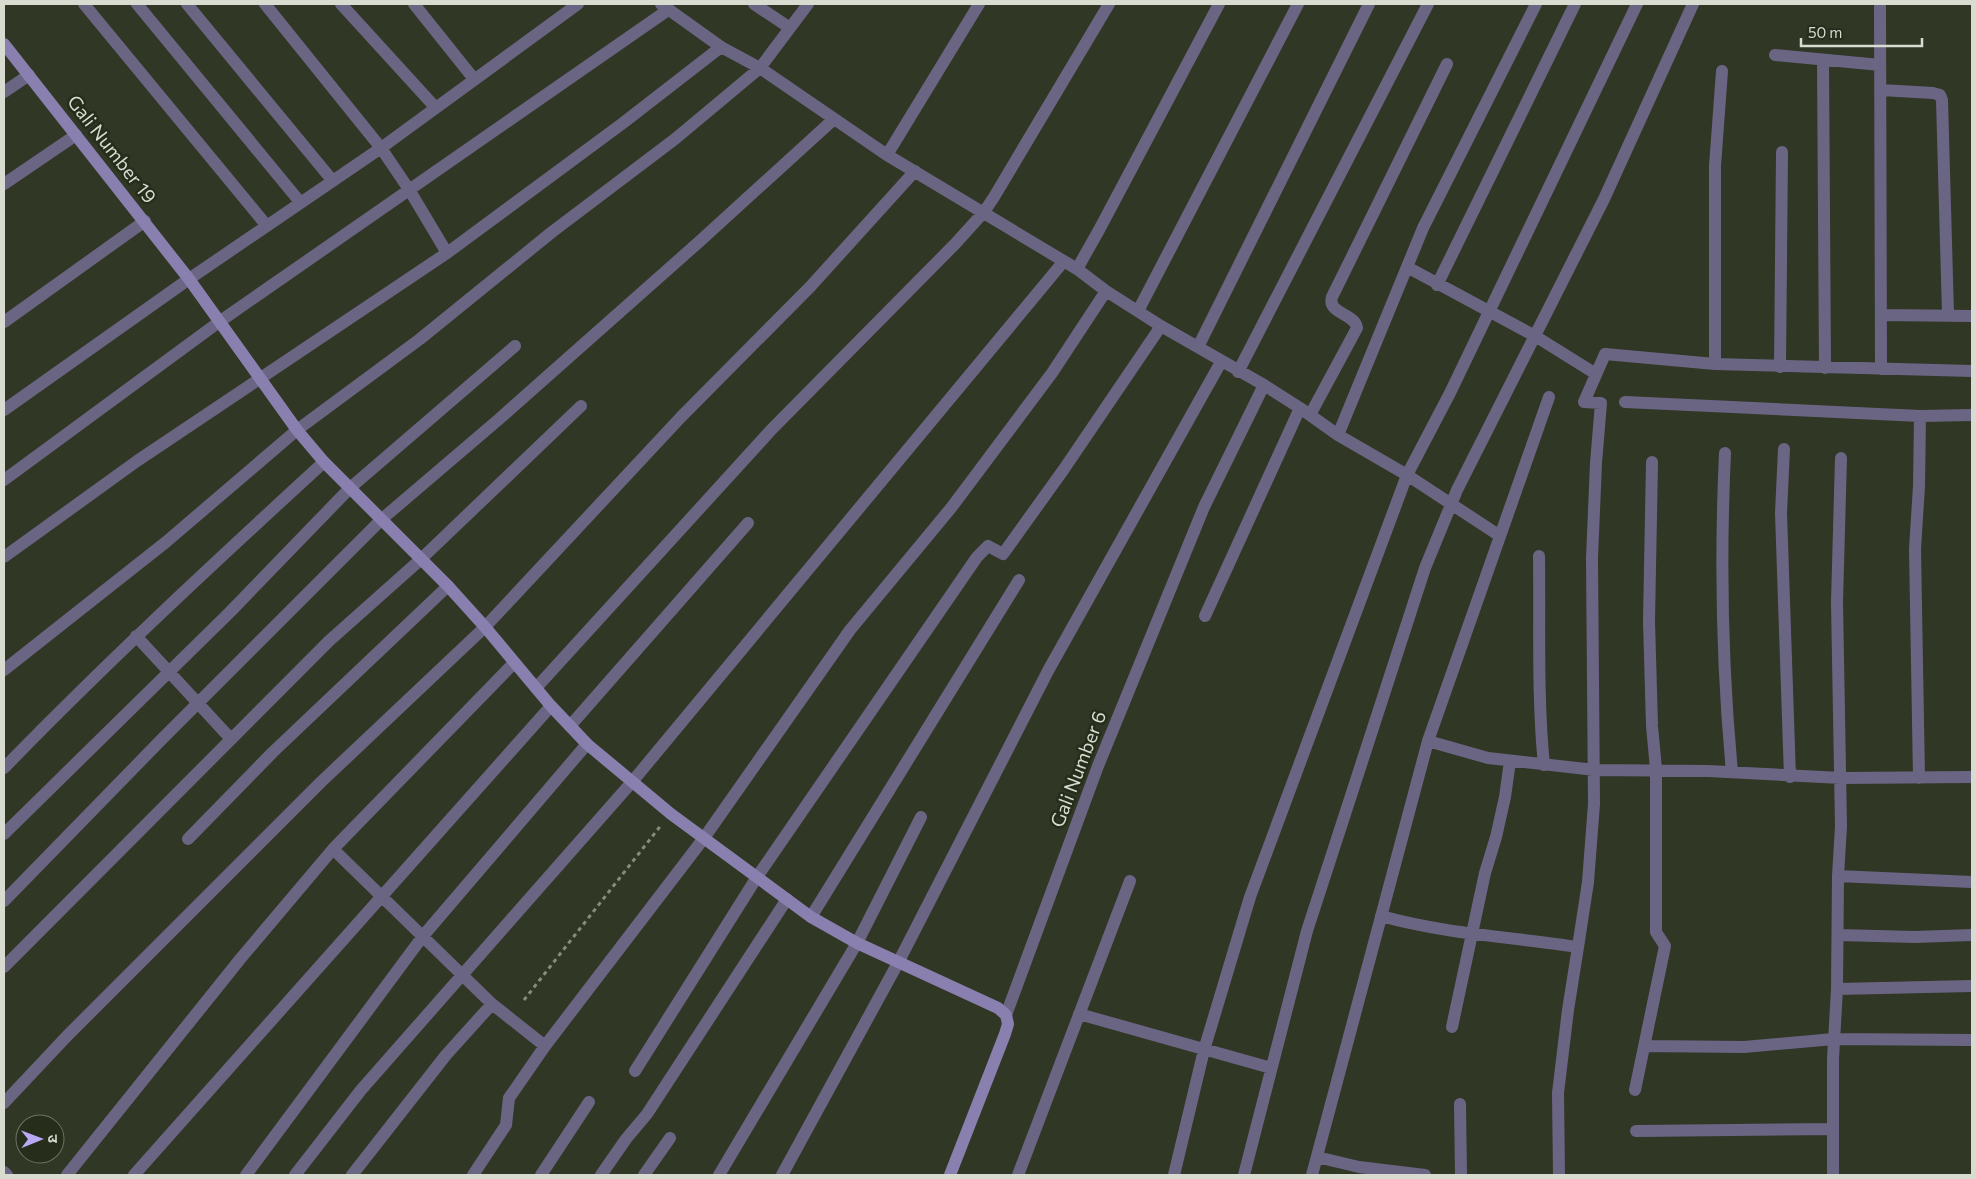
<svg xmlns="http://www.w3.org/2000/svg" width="1976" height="1179" viewBox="0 0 1976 1179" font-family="Commissioner,'Noto Sans Devanagari',sans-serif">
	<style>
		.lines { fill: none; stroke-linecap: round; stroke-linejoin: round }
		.path { stroke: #878c7e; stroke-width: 3; stroke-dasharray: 4 4; stroke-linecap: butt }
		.street { stroke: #6b6584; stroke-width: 12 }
		.secondary { stroke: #8980b0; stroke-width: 12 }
		.labels { text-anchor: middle; stroke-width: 5; stroke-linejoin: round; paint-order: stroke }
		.street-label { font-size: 19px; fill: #d7dbd0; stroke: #262d1b }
	</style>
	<rect width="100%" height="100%" fill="#303725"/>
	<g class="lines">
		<path class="path" d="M524,1000L662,824"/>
		<path class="street" d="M84,4L267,226
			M137,4L300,202
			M187,4L332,180
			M265,4L381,148L410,191L447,253
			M341,4L435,107
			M414,4L474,79
			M661,4L721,47L760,68L887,155L1077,269L1106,291L1161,326L1264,385L1300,408L1338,435L1407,475L1500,536
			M754,4L790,28
			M1880,4L1881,369
			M1775,55L1880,65
			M1823,60L1825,368
			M1881,90L1933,93L1940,95L1942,100L1948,314
			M4,92L29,75
			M887,155L979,4
			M4,184L76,135
			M1407,267L1535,336L1596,374
			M1077,269L1099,230L1219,4
			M1437,285L1575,4
			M1138,311L1298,4
			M1881,315L1972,316
			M4,322L145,221
			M1198,347L1369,4
			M1715,364V166L1722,71
			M1780,367L1782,152
			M1238,372L1428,4
			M1625,402L1920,416L1972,415
			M4,410L189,279L381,148L578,4
			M1310,415L1357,328C1355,313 1327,314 1332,297L1447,64
			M1338,435L1423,228L1536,4
			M1784,449L1781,513L1790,777
			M1725,453C1720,559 1722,666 1732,772
			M4,480L219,322L668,10
			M1539,556C1540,626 1537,696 1544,765
			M4,557L137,461L447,253L623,123L721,47
			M1205,616L1300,408
			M136,636L231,739
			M4,670L166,542L297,430L420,339L552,232L675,139L760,68L808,4
			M536,688L772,429L955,244L984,212L994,197L1109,4
			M570,726L748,523
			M1428,741L1488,758L1595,770L1708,771L1841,778L1972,777
			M4,768C107,662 215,562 324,462
			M1919,778L1915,549L1919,486L1920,416
			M4,834L230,612L350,488L515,346
			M188,839L273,752L448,586
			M333,849L492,1004L545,1046
			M1838,876L1972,882
			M4,901L162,739L382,519L498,420L700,241L834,119
			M1381,916C1446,934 1512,937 1578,947L1568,1010L1558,1093L1559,1175
			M811,917L1019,580
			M1838,935L1915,937L1972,935
			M1578,947L1588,882L1594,804L1592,558L1596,463L1601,403L1584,402L1605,354L1715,364L1972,371
			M4,967L329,641L420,560L581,406
			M1837,989L1972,986
			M1079,1014L1271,1068
			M1006,1015L1098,766L1204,507L1264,385
			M1452,1027L1485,873L1496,837L1505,797L1510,761
			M1644,1046L1744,1047L1834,1039L1972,1040
			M635,1071L757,877L977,557L988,546L1003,554L1064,469L1161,326
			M1635,1090L1665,946L1656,932V769L1652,726L1649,621L1652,462
			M4,1103L67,1036L321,782L485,627L681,417L810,287L915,171
			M1460,1104L1461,1175
			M1636,1131L1833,1129
			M1317,1157L1359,1167L1425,1175
			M4,1172L7,1175
			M67,1175L241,958L333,849L514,663
			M134,1175L551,706
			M246,1175L423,936L587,744
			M295,1175L361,1090L632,782L1064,261
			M352,1175L446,1055L492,1004
			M473,1175L506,1125L509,1098L545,1046L704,838L850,630L951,508L1052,373L1106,291
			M541,1175L589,1102
			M601,1175L626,1139L647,1114L787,899
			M644,1175L670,1138
			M719,1175L857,943L921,817
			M782,1175L899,961L1049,669L1221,362
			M1018,1175L1130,881
			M1174,1175L1204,1050L1250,897L1407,475L1450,393L1637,4
			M1244,1175L1307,931L1425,568L1457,490L1604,199L1693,4
			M1312,1175L1428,741L1549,397
			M1833,1175V1059L1837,989L1838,876L1841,826L1837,602L1841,458"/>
		<path class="secondary" d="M4,44L189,279L297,430L324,462L448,586L485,627L551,706L587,744L671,814L811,917L857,943L998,1008L1006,1015L1008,1024L1005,1034L950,1175"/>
	</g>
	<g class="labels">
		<g class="street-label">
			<text transform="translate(112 149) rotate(52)" y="7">Gali Number 19</text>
			<text transform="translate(1078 769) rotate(-69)" y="7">Gali Number 6</text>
		</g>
	</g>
	<rect width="1976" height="1179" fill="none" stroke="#d7dbd0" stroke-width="10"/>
	<g transform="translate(40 1139) rotate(89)"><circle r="24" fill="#262d1b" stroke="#6d7363"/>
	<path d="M0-4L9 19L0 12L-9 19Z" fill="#baaaf6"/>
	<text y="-8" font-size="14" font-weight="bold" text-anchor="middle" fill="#d7dbd0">उ</text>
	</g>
	<path d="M1801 38v8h121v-8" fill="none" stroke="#d7dbd0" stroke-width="2.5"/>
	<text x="1808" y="38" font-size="15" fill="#d7dbd0" stroke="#262d1b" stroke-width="4" paint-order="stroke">50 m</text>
</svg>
